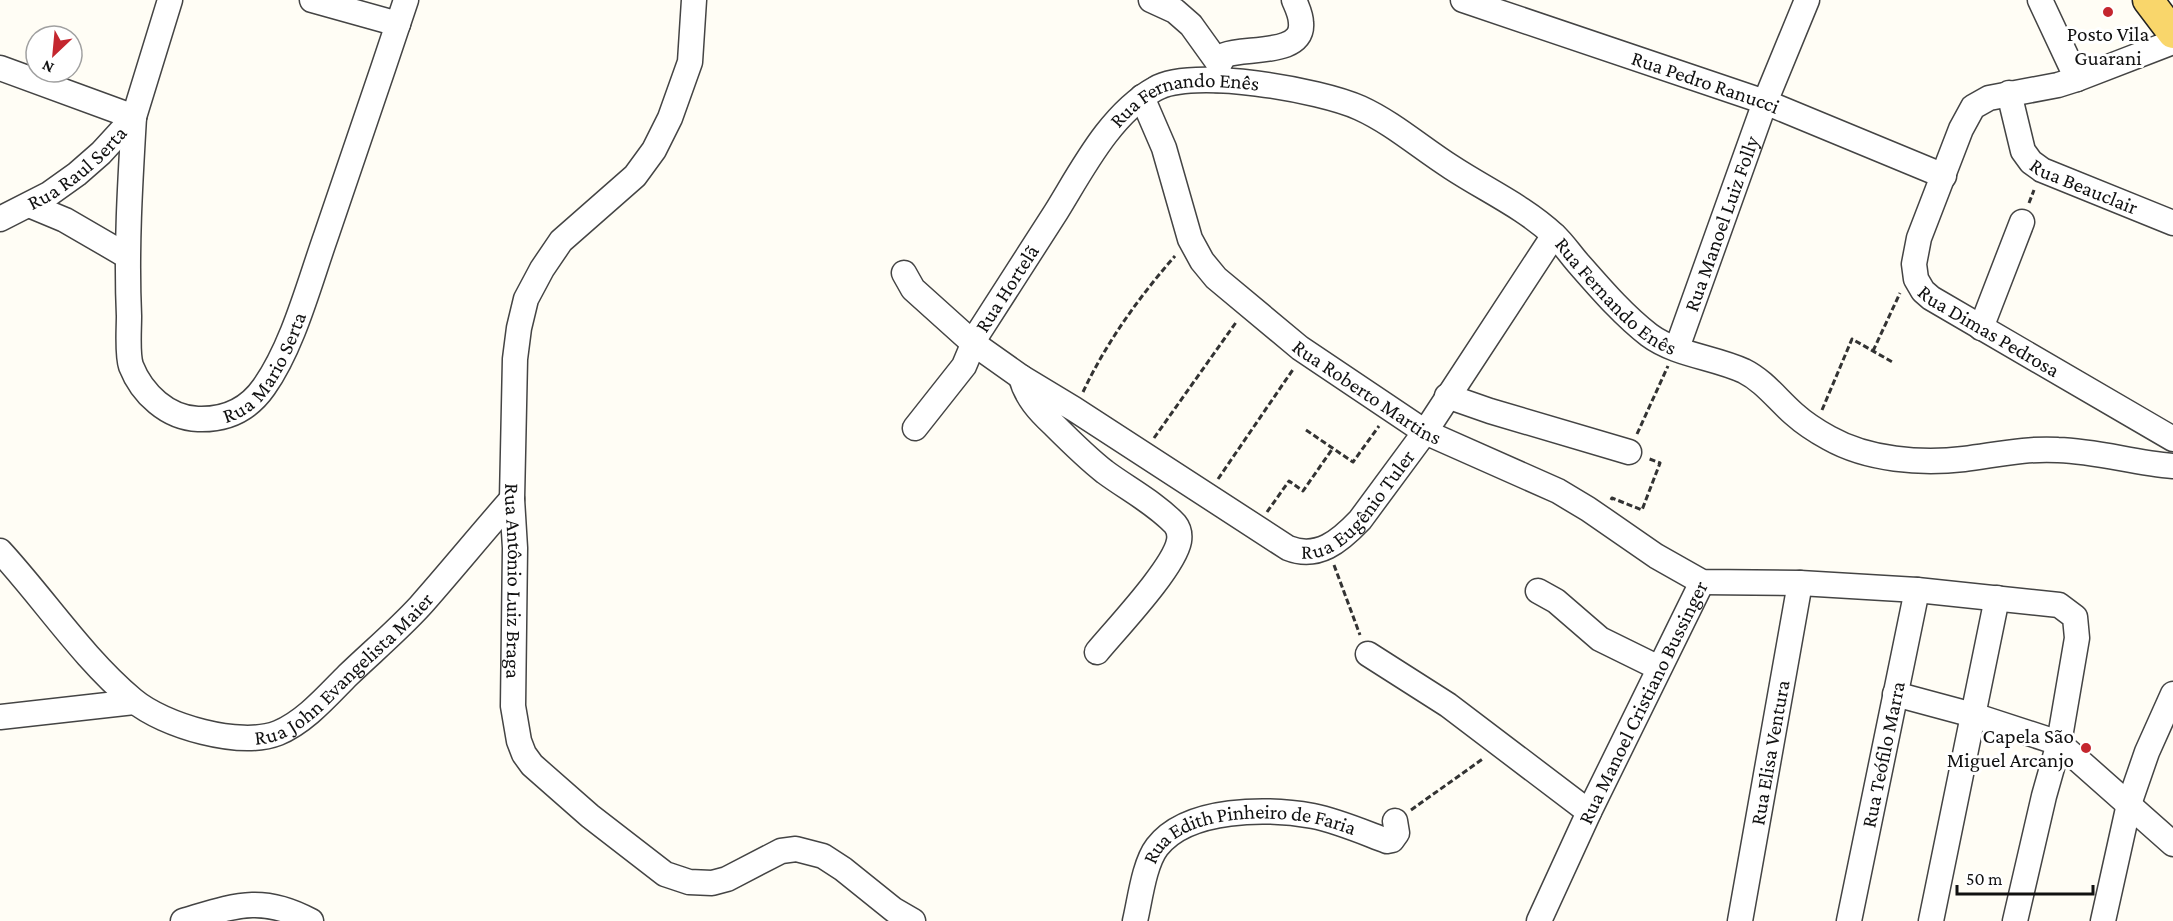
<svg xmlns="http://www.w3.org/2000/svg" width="2173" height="921" viewBox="0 0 2173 921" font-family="'Crimson Pro',serif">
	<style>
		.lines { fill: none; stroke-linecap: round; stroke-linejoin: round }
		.minor-casing { stroke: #444; stroke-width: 27 }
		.major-casing { stroke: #222; stroke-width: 33 }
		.path { stroke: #333; stroke-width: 3; stroke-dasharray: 6 3; stroke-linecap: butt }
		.minor { stroke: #fff; stroke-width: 24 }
		.major { stroke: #f9d66b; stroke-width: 30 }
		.poi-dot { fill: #c4262e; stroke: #fff; stroke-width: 2 }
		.labels { text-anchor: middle; stroke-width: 6; stroke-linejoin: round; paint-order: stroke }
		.poi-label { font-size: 21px; fill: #111; stroke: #fff }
		.street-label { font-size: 21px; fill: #111; stroke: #fff }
	</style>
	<rect width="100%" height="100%" fill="#fffdf5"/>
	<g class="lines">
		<g class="minor-casing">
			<g id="minor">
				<path d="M312,0L398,24"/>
				<path id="s1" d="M694,0L690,62L670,118L654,150L635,176L561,241L542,269L526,299L519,328L515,359L512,499L515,548L513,706L519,741L524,754L532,765L590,816L665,874L689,882L712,883L727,879L781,851L796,849L823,856L843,869L894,910L913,921"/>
				<path d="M1151,0L1175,11L1191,25L1219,64"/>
				<path id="s2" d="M1463,0L1765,102L1944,176"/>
				<path d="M2040,0L2077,79"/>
				<path id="s3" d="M2173,42L2077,79L2058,85L1989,98L1973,107L1961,129L1919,238L1914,264L1916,279L1923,291L1931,298L2173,439"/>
				<path d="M0,68L134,117"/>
				<path d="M1218,80L1219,64L1225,55C1245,47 1304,56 1301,23C1301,15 1297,7 1294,0"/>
				<path id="s4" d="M2009,93L2023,151L2031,162L2042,170L2173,223"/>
				<path id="s5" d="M1142,97L1164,148L1190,239L1202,261L1216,278L1300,348L1425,432L1558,491L1588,509L1656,556L1702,582L1800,583L1917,590L2059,605L2075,617L2077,638L2059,743L2044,796L2015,921"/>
				<path id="s6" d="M134,117C130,184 126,250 129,316C129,330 127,354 131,366C142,394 168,418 198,419C226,420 248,410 264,387C293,346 309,284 326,236C352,158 380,79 406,0"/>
				<path d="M29,205L65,220L127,256"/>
				<path id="s7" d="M0,219L49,194L77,174L101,153L134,117L170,0"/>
				<path d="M904,273L913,289L973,343L1021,377"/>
				<path d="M1981,328L2022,222"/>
				<path id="s8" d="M1677,348L1765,102L1807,0"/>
				<path d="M1447,396L1490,411L1629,452"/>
				<path id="s9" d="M915,428L964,366L977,335C1003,294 1030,253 1056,212C1082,170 1110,114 1155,89C1191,67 1321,90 1360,108C1393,123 1421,148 1451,167C1486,190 1524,207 1554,235C1563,243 1570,254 1578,263C1600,288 1623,315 1649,335C1676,355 1714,357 1744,371C1764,381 1777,399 1794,414C1804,423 1818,432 1829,438C1868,460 1921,464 1964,459C1996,455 2026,448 2058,450C2097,451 2134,463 2173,466"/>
				<path id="s10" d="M0,551C45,600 82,657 133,700C164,726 240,748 278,733C305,722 328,695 348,675C372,652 398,630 420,606C451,571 481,534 512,499"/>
				<path d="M1538,591L1556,601L1600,639L1659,668"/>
				<path id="s11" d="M1097,652C1116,629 1174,568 1179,541C1180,535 1179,529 1175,524C1155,503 1128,489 1105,472C1087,458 1070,441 1054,425C1039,411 1026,397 1021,377L1074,409L1288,548C1318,560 1340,541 1360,520L1425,432L1554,235"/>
				<path d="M1368,654L1448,705L1589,812"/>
				<path d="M1895,694L1973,715L2059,743L2173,844"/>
				<path d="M0,717L134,702"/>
				<path d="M183,921C234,906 261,894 311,921"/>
				<path id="s12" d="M1135,921C1140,900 1144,864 1157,847C1188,807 1268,808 1313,816C1338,821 1363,832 1387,841L1392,840L1397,833L1395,821"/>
				<path id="s13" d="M1539,921L1589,812L1702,582"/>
				<path id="s14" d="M1740,921L1800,583"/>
				<path id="s15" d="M1849,921L1917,590"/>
				<path d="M1931,921L1997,598"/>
				<path d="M2103,921L2129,804L2147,752L2173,694"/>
			</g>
		</g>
		<g class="major-casing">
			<path id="major" d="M2148,0L2173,33"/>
		</g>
		<path class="path" d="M2029,203L2034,190
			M1873,351L1900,293
			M1083,392C1106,343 1139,297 1175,256
			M1822,410L1852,339L1894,363
			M1306,430L1353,462L1379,426
			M1637,434L1668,366
			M1154,438L1237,321
			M1218,479L1294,368
			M1611,500L1612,498L1642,510L1660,463L1647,458
			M1267,512L1289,481L1303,491L1333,448
			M1334,565L1360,635
			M1411,810L1484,758"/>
		<use href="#minor" class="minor"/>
		<use href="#major" class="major"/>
	</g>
	<g class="poi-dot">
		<circle cx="2108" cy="12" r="6"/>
		<circle cx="2086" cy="748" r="6"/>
	</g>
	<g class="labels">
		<g class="poi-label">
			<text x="2108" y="41">Posto Vila<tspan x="2108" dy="24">Guarani</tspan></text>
			<text x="2074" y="743" text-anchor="end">Capela São<tspan x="2074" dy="24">Miguel Arcanjo</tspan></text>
		</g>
		<g class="street-label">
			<text dy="7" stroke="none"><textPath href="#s2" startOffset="256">Rua Pedro Ranucci</textPath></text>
			<text dy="7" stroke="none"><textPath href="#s9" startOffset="444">Rua Fernando Enês</textPath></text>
			<text dy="7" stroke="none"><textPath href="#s7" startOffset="93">Rua Raul Serta</textPath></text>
			<text dy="7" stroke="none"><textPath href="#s4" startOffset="132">Rua Beauclair</textPath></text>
			<text dy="7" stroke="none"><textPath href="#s8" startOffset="132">Rua Manoel Luiz Folly</textPath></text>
			<text dy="7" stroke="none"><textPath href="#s9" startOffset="168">Rua Hortelã</textPath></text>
			<text dy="7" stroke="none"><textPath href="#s9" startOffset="948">Rua Fernando Enês</textPath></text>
			<text dy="7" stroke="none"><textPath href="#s3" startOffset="486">Rua Dimas Pedrosa</textPath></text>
			<text dy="7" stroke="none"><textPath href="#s6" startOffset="432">Rua Mario Serta</textPath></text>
			<text dy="7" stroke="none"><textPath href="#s5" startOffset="387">Rua Roberto Martins</textPath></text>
			<text dy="7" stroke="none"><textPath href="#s11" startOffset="780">Rua Eugênio Tuler</textPath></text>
			<text dy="7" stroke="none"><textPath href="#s1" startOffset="639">Rua Antônio Luiz Braga</textPath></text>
			<text dy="7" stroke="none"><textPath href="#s10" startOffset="444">Rua John Evangelista Maier</textPath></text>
			<text dy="7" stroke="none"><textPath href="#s13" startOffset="242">Rua Manoel Cristiano Bussinger</textPath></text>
			<text dy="7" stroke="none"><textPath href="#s14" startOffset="171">Rua Elisa Ventura</textPath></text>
			<text dy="7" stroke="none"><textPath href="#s15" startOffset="170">Rua Teófilo Marra</textPath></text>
			<text dy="7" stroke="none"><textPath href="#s12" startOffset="174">Rua Edith Pinheiro de Faria</textPath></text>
		</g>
	</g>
	<g transform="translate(54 54) rotate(206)"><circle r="28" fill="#ffffff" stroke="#a0a0a0" stroke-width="1.5"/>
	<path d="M0-4.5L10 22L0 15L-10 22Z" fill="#c4262e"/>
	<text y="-9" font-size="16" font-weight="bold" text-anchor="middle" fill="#111111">N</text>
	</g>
	<path d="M1957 885v9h136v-9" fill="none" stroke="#111111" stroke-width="3"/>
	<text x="1966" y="885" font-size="18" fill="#111111" stroke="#ffffff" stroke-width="4.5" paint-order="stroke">50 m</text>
</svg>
